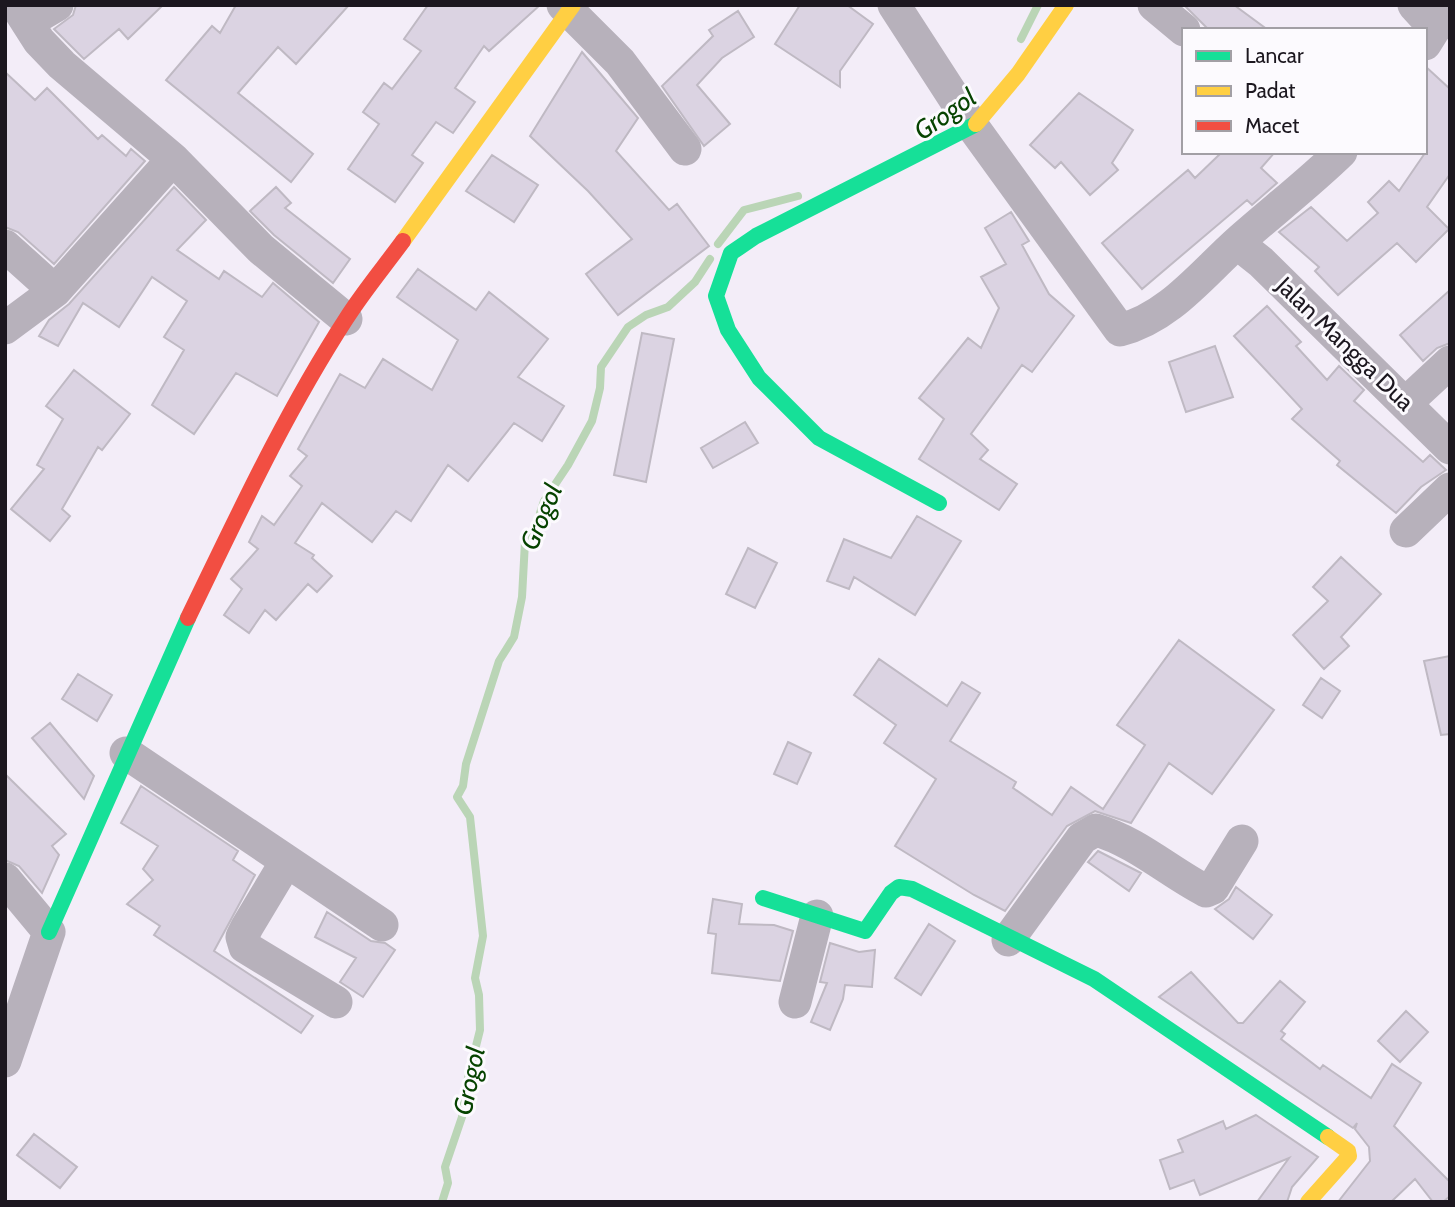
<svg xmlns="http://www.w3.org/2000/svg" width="1455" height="1207" viewBox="0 0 1455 1207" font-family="Cabin,sans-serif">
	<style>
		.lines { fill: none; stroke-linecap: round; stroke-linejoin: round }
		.stream { stroke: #bad5b6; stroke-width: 8 }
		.building { fill: #dbd3e2; stroke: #bfb9c3; stroke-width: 2 }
		.street { stroke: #b7b1bb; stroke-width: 33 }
		.fast { stroke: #16e098; stroke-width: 16 }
		.slow { stroke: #ffcf43; stroke-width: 16 }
		.jam { stroke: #f24e42; stroke-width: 16 }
		.labels { text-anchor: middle; stroke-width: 6; stroke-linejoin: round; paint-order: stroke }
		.street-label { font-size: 24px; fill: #1c171f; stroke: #fcfafe }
		.water-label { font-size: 26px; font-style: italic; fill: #064300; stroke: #fcfafe }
	</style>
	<rect width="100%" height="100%" fill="#f3edf8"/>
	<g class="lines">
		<path class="stream" d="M1021,39L1038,5
			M924,131L954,112
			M718,244L744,210L798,196
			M442,1202L448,1183L445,1167L462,1117L464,1094L480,1030L479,995L475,978L483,936L470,817L457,797L463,786L466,764L499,661L514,637L522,597L525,542L542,526L540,513L544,501L568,465L592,421L600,388L601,367L628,327L646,315L668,307L695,282L710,259"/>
	</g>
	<path class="building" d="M76,5H163L128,39L119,29L84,59L54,29L73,15Z
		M236,5H349L296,64L278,47L238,93L313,154L291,182L166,80L212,26L220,33Z
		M428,5H540L489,51L484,46L455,88L475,102L453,133L436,122L412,155L423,163L395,202L348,169L379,124L363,112L384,83L392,89L421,51L404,39Z
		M800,5H847L873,24L840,71V87L775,44Z
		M1184,5H1234L1268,30H1209Z
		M738,11L754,37L722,58L697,85L730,124L704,146L662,86L713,36L709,30Z
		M582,52L638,118L616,151L669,210L677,204L709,246L618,315L586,274L632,239L588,191L530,136Z
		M1425,66L1450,89V174L1427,207L1449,229L1416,262L1397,243L1338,295L1315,271L1319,267L1279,232L1311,207L1347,241L1378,213L1368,202L1389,181L1399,191L1425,153Z
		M5,72L35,100L47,88L98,139L102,135L126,156L131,149L145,161L54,264L18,232L5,227Z
		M1079,93L1133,130L1112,163L1118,170L1090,195L1061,162L1055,168L1030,145Z
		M1222,152H1275L1261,168L1277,183L1252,205L1247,200L1142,289L1102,243L1188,170L1195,178Z
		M492,155L538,185L514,222L466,191Z
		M174,187L206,220L177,250L219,279L224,271L262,297L273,283L319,322L277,396L236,373L194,434L152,405L184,350L164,337L187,301L152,277L119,327L83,303L58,346L39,336L49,320L69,304Z
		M276,187L291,203L285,208L350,259L333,283L274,235L250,211Z
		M1011,212L1029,241L1022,245L1049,294L1074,316L1032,372L1022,365L971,434L988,450L980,459L1017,484L999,510L919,459L944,419L919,398L968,338L981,348L999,308L981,277L1006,264L985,228Z
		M418,269L476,310L489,292L548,339L518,377L564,406L542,441L514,423L468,481L448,465L411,521L396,511L372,542L322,503L295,543L314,555L312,558L332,576L317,592L308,584L276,620L265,610L249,633L224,615L242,589L231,579L258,549L249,542L262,516L274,525L302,486L290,476L307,456L298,449L340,374L365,388L383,359L432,390L458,340L397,297Z
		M1450,290V343L1437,348L1423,361L1400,335Z
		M1267,306L1301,342L1296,346L1327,380L1339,366L1364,390L1354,401L1423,462L1430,455L1446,470L1421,487L1396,513L1337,465L1340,461L1292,419L1302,409L1234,336Z
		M642,333L674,339L646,482L614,475Z
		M1215,346L1233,397L1186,412L1169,362Z
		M74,370L130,414L102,450L98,447L62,509L70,516L50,541L11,509L44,469L37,465L63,419L46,406Z
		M745,422L758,443L713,468L701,448Z
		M917,516L961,541L915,615L854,577L849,589L827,581L844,539L891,558Z
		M748,548L777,563L755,608L726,594Z
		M1341,557L1381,594L1341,637L1349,646L1324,669L1293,635L1328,601L1313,587Z
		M1179,640L1274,710L1212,794L1169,763L1131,823L1095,811L1067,826L1005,911L974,895L895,846L936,779L884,743L896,725L854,695L879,659L947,706L962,682L980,693L950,741L1016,782L1013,788L1052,815L1071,787L1103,809L1145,745L1117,725Z
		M1450,656V734L1441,735L1424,661Z
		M78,674L112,695L97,721L62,699Z
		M1321,678L1340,691L1322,718L1303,705Z
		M50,723L94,776L84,799L32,738Z
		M788,742L811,753L797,784L774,774Z
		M5,774L66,834L52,846L59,855L42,893L19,866L5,860Z
		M141,786L238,851L233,860L255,875L214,951L313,1016L301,1033L154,935L160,926L127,904L153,880L143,869L158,846L121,823Z
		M1098,851L1141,873L1129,891L1088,862Z
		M1236,887L1272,915L1253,939L1215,909L1229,899Z
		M713,899L742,904L739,924L774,925L793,931L780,981L712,973L716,934L708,933Z
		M327,912L371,941L385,943L395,950L363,997L340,982L356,958L315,937Z
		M929,924L955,941L921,995L895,978Z
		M830,943L859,952L875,950L872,987L845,985L843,999L830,1030L811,1022L827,983L820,982Z
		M1191,972L1238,1023H1243L1280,981L1305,1002L1281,1031L1285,1034L1281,1039L1320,1069L1323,1065L1371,1098L1392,1064L1421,1083L1394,1126L1450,1182V1196L1443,1202H1433L1415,1179L1391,1202H1338L1370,1161L1369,1147L1355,1129L1357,1123L1353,1128L1159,997Z
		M1406,1011L1428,1032L1400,1062L1378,1041Z
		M1256,1115L1318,1157L1292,1187L1287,1202H1257L1289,1158L1200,1195L1194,1180L1170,1189L1160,1160L1183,1152L1178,1140L1223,1121L1226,1129Z
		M34,1134L77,1167L60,1188L17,1155Z"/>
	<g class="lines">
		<path class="street" d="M16,5L39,41L62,65L173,159L261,249L346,319
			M563,5L620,62L685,149
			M894,5L973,127L1120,330C1169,318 1203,273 1239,241C1273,211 1309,183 1341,152
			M1154,5L1184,30
			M1414,5L1435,28
			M28,22L57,5
			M1425,44L1435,28L1450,16
			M1237,243L1261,262L1450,448
			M5,246L55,291
			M5,328L55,291L173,159
			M1406,403L1450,362
			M1406,531L1450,489
			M126,753L382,925
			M286,862L247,927L242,937L245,947L336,1002
			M5,879L49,932L5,1061
			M1008,940L1082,838L1096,830C1137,842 1169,872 1206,891L1213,888L1242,841
			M795,1002L817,916"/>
		<path class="fast" d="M939,503L819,438L759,378L728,330L716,296L731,253L756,236L976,124
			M763,898L865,931L891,893L899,887L912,889L1094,979L1328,1137
			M49,932L188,618"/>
		<path class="slow" d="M976,124L1018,74L1066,5
			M403,241L573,5
			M1308,1202L1349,1156L1348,1151L1328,1137"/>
		<path class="jam" d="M188,618C237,517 285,413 346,319C363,292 384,267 403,241"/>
	</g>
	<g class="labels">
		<g class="street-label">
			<text transform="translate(1345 344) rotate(44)" y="8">Jalan Mangga Dua</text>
		</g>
		<g class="water-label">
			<text transform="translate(945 114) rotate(-35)" y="9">Grogol</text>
			<text transform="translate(541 517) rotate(-67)" y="9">Grogol</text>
			<text transform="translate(469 1081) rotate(-78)" y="9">Grogol</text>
		</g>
	</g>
	<rect width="1455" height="1207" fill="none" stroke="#1c171f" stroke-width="14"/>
	<rect x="1182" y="28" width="245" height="126" fill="#fcfafe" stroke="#a29fa5" stroke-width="2"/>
	<rect x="1196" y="51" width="35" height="10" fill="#16e098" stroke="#a29fa5" stroke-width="2"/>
	<text x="1245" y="63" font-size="21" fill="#1c171f">Lancar</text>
	<rect x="1196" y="86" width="35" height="10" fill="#ffcf43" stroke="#a29fa5" stroke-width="2"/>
	<text x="1245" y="98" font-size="21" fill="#1c171f">Padat</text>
	<rect x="1196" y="121" width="35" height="10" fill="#f24e42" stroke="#a29fa5" stroke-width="2"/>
	<text x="1245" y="133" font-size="21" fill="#1c171f">Macet</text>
</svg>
